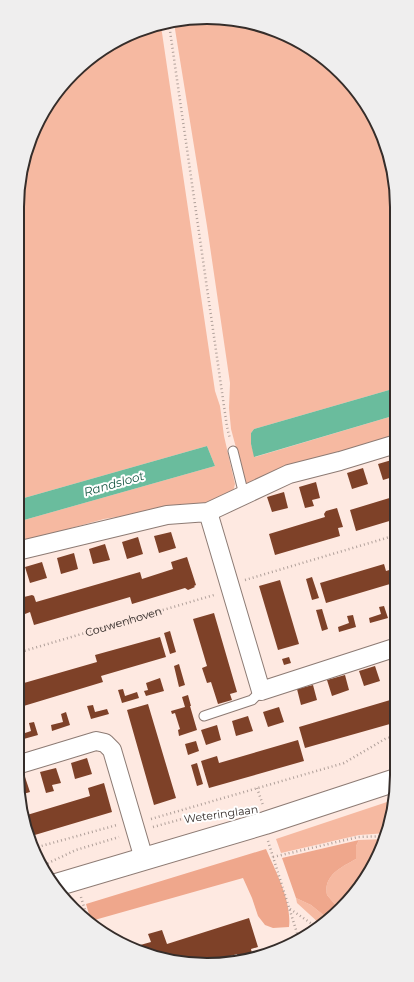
<svg xmlns="http://www.w3.org/2000/svg" width="414" height="982" viewBox="0 0 414 982" font-family="Montserrat,sans-serif">
	<style>
		.green { fill: #f6b9a1 }
		.forest { fill: #efa78c }
		.water { fill: #6abc9d }
		.building { fill: #7e4128 }
		.lines { fill: none; stroke-linecap: round; stroke-linejoin: round }
		.service-casing { stroke: #8d7b74; stroke-width: 11 }
		.minor-casing { stroke: #8d7b74; stroke-width: 20 }
		.tertiary-casing { stroke: #8d7b74; stroke-width: 24 }
		.path { stroke: #b0a09a; stroke-width: 2.5; stroke-dasharray: 1 3; stroke-linecap: butt }
		.service { stroke: #fff; stroke-width: 9 }
		.minor { stroke: #fff; stroke-width: 18 }
		.tertiary { stroke: #fff; stroke-width: 22 }
		.labels { text-anchor: middle; stroke-width: 4; stroke-linejoin: round; paint-order: stroke }
		.street-label { font-size: 11px; fill: #352d2a; stroke: #fff }
		.water-label { font-size: 12px; font-style: italic; fill: #11543f; stroke: #fff }
		.rim { fill: none; stroke: #352d2a; stroke-width: 2 }
	</style>
	<rect width="100%" height="100%" fill="#fee9e1"/>
	<path class="green" d="M194,17L268,27L312,49L350,82L377,123L395,182L396,388L254,429L251,433V444L255,457L396,415V436L246,485L231,429L229,408L230,383L207,226L174,23Z
		M161,26L215,391L220,406L224,436L235,484L233,492L205,503L104,519L17,543V522L215,466L207,446L17,500V207L27,146L64,82L123,37Z
		M393,800L387,833L359,835L281,853L276,839Z
		M385,839L358,891L338,908L327,895C323,875 342,867 356,859V846L359,840Z
		M296,898L311,905L327,918L320,924L297,903Z"/>
	<path class="forest" d="M359,840L356,846V859C342,867 323,875 327,895L338,908L327,918L311,905L296,898L282,858Z
		M266,849C276,872 292,902 289,927L273,928L265,925L258,916L252,898L243,878L91,921L86,904Z"/>
	<path class="water" d="M396,388V415L254,457L251,444V433L254,429Z
		M207,446L215,466L17,522V500Z"/>
	<path class="building" d="M395,459L396,476L383,480L378,464Z
		M363,468L368,484L352,489L347,473Z
		M316,482L320,498L312,500L314,506L305,508L299,487Z
		M284,492L288,508L272,512L267,497Z
		M396,496V519L356,531L350,510Z
		M337,508L343,527L338,528L340,536L275,555L269,534L325,517L324,514L326,511Z
		M171,532L176,548L159,553L154,536Z
		M138,537L143,554L127,559L122,542Z
		M105,544L110,560L93,564L89,549Z
		M74,553L78,569L61,574L57,558Z
		M187,557L196,585L194,586L195,587L188,590L185,588L132,604L130,597L34,625L30,612L25,614L20,598L32,595L34,596L36,602L140,572L142,579L173,569L171,562Z
		M42,562L47,578L30,583L25,567Z
		M384,564L386,571L396,568V590L391,591L390,584L326,603L320,583Z
		M312,577L319,598L312,600L306,579Z
		M280,580L299,644L278,650L259,586Z
		M384,606L388,618L370,623L369,618L381,614L379,607Z
		M322,609L328,629L322,631L316,610Z
		M214,613L237,692L230,694L232,700L218,704L211,682L207,683L202,668L207,666L193,619Z
		M353,615L356,627L339,632L338,627L349,623L347,616Z
		M17,625L22,639L17,641Z
		M170,631L176,652L170,654L164,633Z
		M160,637L166,657L101,676L103,682L17,708V685L97,662L95,655Z
		M289,657L291,663L284,665L282,659Z
		M397,660V676L395,677L390,662Z
		M179,664L185,685L179,687L174,666Z
		M375,666L380,681L364,686L359,671Z
		M345,675L349,690L332,696L327,680Z
		M160,678L164,691L146,696L144,691L148,690L146,683Z
		M313,685L317,700L301,705L297,689Z
		M123,689L125,696L137,692L139,698L122,703L118,690Z
		M188,695L191,706H190L197,730L179,736L178,730L180,729L175,713L172,714L171,711L185,707L182,697Z
		M397,698V722L305,748L299,727Z
		M148,704L176,798L154,805L127,710Z
		M93,705L95,712L107,709L109,714L91,719L87,706Z
		M279,707L284,722L268,727L263,712Z
		M66,712L70,725L52,731L51,725L63,722L61,714Z
		M248,716L253,731L236,736L232,721Z
		M34,722L38,735L20,740L19,735L31,731L29,723Z
		M217,725L221,740L206,745L201,730Z
		M298,740L304,761L209,788L201,761L217,756L219,763Z
		M196,741L199,751L188,755L185,744Z
		M87,758L92,774L75,779L71,763Z
		M197,763L203,784L197,786L191,765Z
		M56,768L61,783L52,785L54,791L46,793L40,772Z
		M25,777L30,792L20,795L18,779Z
		M104,783L112,812L28,837L23,812L26,811L27,815L90,796L88,788Z
		M249,918L258,947L251,949L253,958L244,961H239L237,954L224,958L225,962L182,963L133,947L151,942L148,934L162,930L167,944Z"/>
	<g class="lines">
		<g class="service-casing">
			<path id="service" d="M233,451L244,495
				M204,716L252,700L261,691"/>
		</g>
		<g class="minor-casing">
			<path id="minor" d="M208,512L261,691L397,647
				M17,551L167,515L208,512L289,474L340,461L396,444
				M17,765L96,741L105,743L112,750L144,859"/>
		</g>
		<g class="tertiary-casing">
			<path id="tertiary" d="M56,885L265,823L396,780"/>
		</g>
		<g class="path">
			<path d="M169,24L227,427L230,439"/>
			<path d="M245,580L393,536H396"/>
			<path id="s1" d="M17,653L214,595"/>
			<path d="M257,788L263,805"/>
			<path d="M151,819L344,763L385,739L397,735"/>
			<path d="M153,827L182,819L217,815"/>
			<path d="M268,841L297,933L293,943"/>
			<path d="M34,848L117,825"/>
			<path d="M273,857L358,837L387,836"/>
			<path d="M44,865L76,850L119,837"/>
			<path d="M81,897L88,920"/>
			<path d="M290,909L312,924L315,928"/>
		</g>
		<use href="#service" class="service"/>
		<use href="#minor" class="minor"/>
		<use href="#tertiary" class="tertiary"/>
	</g>
	<g class="labels">
		<g class="street-label">
			<text dy="4" stroke="none"><textPath href="#s1" startOffset="111">Couwenhoven</textPath></text>
			<text transform="translate(221 814) rotate(-8)" y="4">Weteringlaan</text>
		</g>
		<g class="water-label">
			<text transform="translate(114 484) rotate(-16)" y="4">Randsloot</text>
		</g>
	</g>
	<path d="M0 0H414V982H0ZM207 24H207A183 183 0 0 1 390 207V775A183 183 0 0 1 207 958H207A183 183 0 0 1 24 775V207A183 183 0 0 1 207 24Z" fill="#efeeee" fill-rule="evenodd"/>
	<path class="rim" d="M207 24H207A183 183 0 0 1 390 207V775A183 183 0 0 1 207 958H207A183 183 0 0 1 24 775V207A183 183 0 0 1 207 24Z"/>
</svg>
